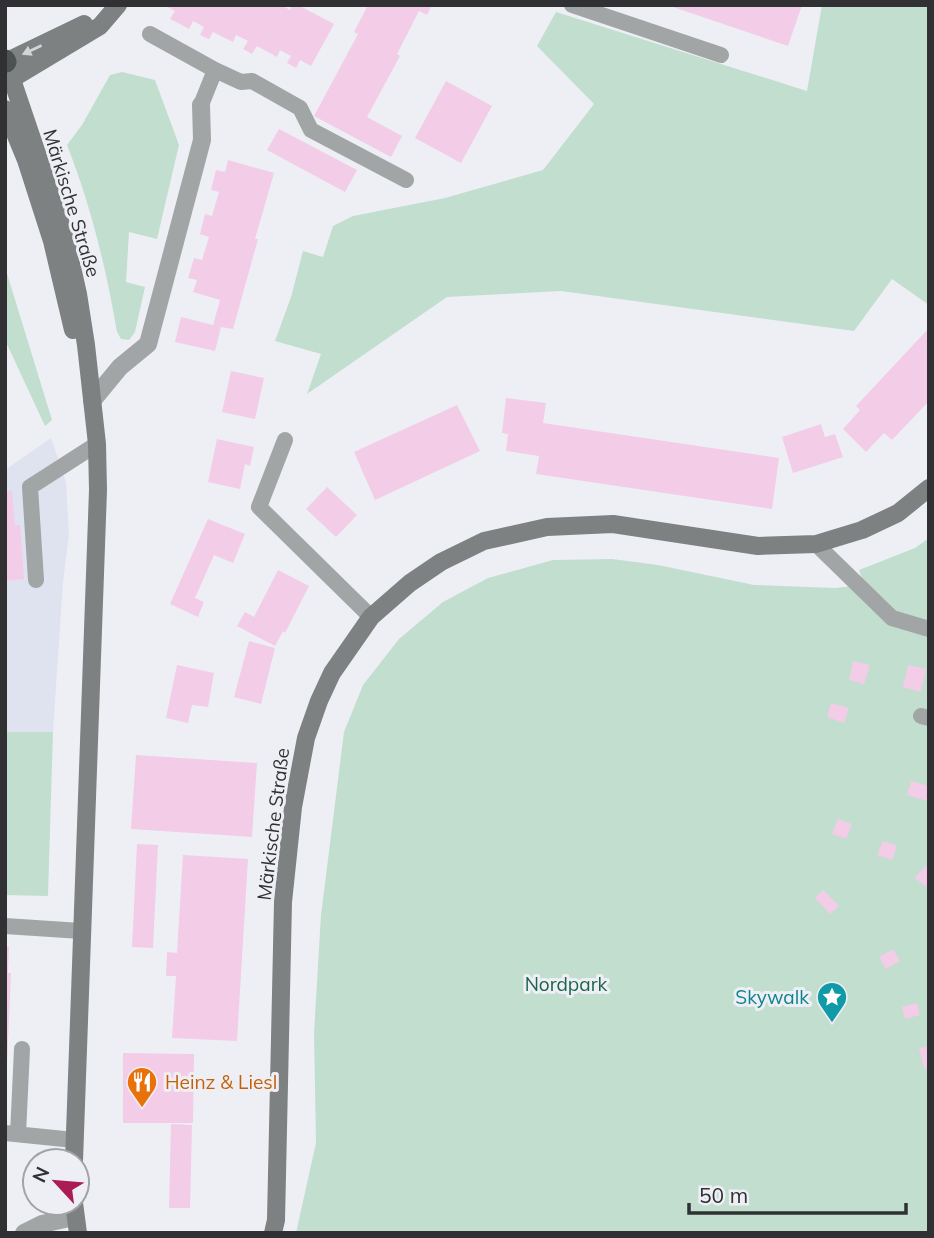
<svg xmlns="http://www.w3.org/2000/svg" width="934" height="1238" viewBox="0 0 934 1238" font-family="Mulish,sans-serif">
	<style>
		.built { fill: #dfe3ef }
		.green { fill: #c2decf }
		.building { fill: #f3cce7 }
		.lines { fill: none; stroke-linecap: round; stroke-linejoin: round }
		.lane { stroke: #a2a5a5; stroke-width: 16 }
		.street { stroke: #a2a5a5; stroke-width: 18 }
		.secondary { stroke: #7d8181; stroke-width: 18 }
		.highway { stroke: #4c5152; stroke-width: 21 }
		.oneway { fill: #d2d4d8 }
		.labels { text-anchor: middle; stroke-width: 6; stroke-linejoin: round; paint-order: stroke }
		.street-label { font-size: 19px; fill: #313133; stroke: #eeeff5 }
		.park-label { font-size: 19px; fill: #1d6548; stroke: #eeeff5 }
		.culture-label { font-size: 19px; fill: #0d838f; stroke: #eeeff5; text-anchor: end }
		.food-label { font-size: 19px; fill: #c56008; stroke: #eeeff5; text-anchor: start }
	</style>
	<rect width="100%" height="100%" fill="#eeeff5"/>
	<path class="built" d="M51,438L66,482L69,535L63,582L53,732H5V470Z"/>
	<path class="green" d="M822,5H929V305L892,279L854,331L561,291L447,297L307,394L321,354L275,341L291,297L303,251L323,257L333,226L353,216L445,198L543,170L594,104L537,46L556,12L807,91Z
		M122,72L155,80L179,145L157,239L129,232L126,282L145,287L135,332L129,340L121,339L117,332C106,268 91,206 67,145L82,125L110,75Z
		M5,267L52,420L45,426L5,340Z
		M929,538V1233H296L316,1143L314,1033L321,915L344,732L363,685L399,639L443,602L488,578L553,560L612,559L658,565L754,585L835,588L864,585L859,570L915,548Z
		M5,732H53L48,896L5,895Z"/>
	<path class="building" d="M164,5H281L290,10L292,5H298L334,24L311,66L300,60L296,68L287,63L291,56L280,50L277,57L257,46L252,54L243,49L248,41L236,35L233,42L213,32L209,39L200,35L204,27L193,21L189,29L180,24L170,19L175,11Z
		M368,5H432L427,15L419,11L397,54L400,56L367,117L402,136L391,157L314,116L358,34L354,32Z
		M667,5H802L788,46Z
		M446,81L492,106L461,163L415,138Z
		M279,129L357,170L345,192L267,150Z
		M228,160L274,173L255,239H258L233,329L221,327L215,351L175,342L181,317L213,325L220,300L193,292L197,280L188,278L194,258L202,260L209,237L200,234L205,214L212,216L219,192L211,190L216,170L225,172Z
		M929,328V401L892,440L884,433L866,452L843,429L860,410L856,406Z
		M231,371L264,378L255,419L222,412Z
		M506,398L546,403L543,423L779,458L772,509L536,474L539,456L506,451L508,434L502,433Z
		M457,405L480,451L375,500L354,452Z
		M821,424L825,437L835,434L843,457L793,473L782,437Z
		M217,439L254,447L250,466L245,464L240,489L208,482Z
		M327,487L357,515L336,537L306,509Z
		M12,491L15,525H20L24,579L5,581V492Z
		M208,519L245,534L233,563L214,555L195,598L204,602L198,617L170,604Z
		M278,570L309,586L285,633L283,631L275,646L237,626L245,612L254,617Z
		M249,641L275,648L261,704L234,697Z
		M853,661L870,665L864,684L849,680Z
		M177,665L214,673L208,707L192,705L188,723L166,718Z
		M908,665L926,669L921,692L903,687Z
		M831,703L849,708L844,723L827,717Z
		M136,755L257,763L252,837L131,829Z
		M911,781L929,786L927,801L907,795Z
		M838,819L852,824L846,839L832,834Z
		M883,841L897,846L892,860L877,855Z
		M137,844L158,845L153,948L132,947Z
		M183,855L248,859L237,1041L172,1038L176,976H166L167,952L177,953Z
		M925,866L929,869V889L915,878Z
		M823,890L839,906L830,914L815,898Z
		M5,947H9L8,973H11L7,1065H5Z
		M893,949L900,961L886,969L879,957Z
		M917,1003L920,1015L905,1019L902,1007Z
		M929,1046V1068L924,1069L919,1048Z
		M123,1053L194,1054L193,1123H123Z
		M171,1124L192,1125L190,1208H169Z"/>
	<g class="lines">
		<path class="lane" d="M572,5L721,55
			M150,34L215,70L241,82L252,81L300,108L311,130L406,180
			M201,105L215,70
			M285,440L259,507L371,617
			M816,544L892,618L929,629
			M36,580L30,487L97,444
			M921,716L929,718
			M5,926L81,931
			M5,1133L74,1140
			M18,1134L22,1049"/>
		<path class="street" d="M92,401L120,367L148,344L202,140L201,105
			M24,1233L42,1224L74,1217"/>
		<path class="secondary" d="M5,62L84,24
			M6,62L65,236L78,294L86,345L97,444L98,490L74,1161
			M5,83L100,26L118,5
			M5,109L26,160L52,241L73,330
			M74,1203L78,1233
			M273,1233L276,1220L283,902L293,807L306,738L319,701L332,673L371,617L410,583L441,562L484,541L547,527L613,524L758,546L816,544L862,530L898,513L929,488"/>
		<path class="highway" d="M5,60L6,62"/>
	</g>
	<defs><path id="oneway-solid" d="M-6-.8H1V-3.2L6.5 0L1 3.2V.8H-6Z" transform="scale(1.75)"/></defs>
	<use class="oneway" href="#oneway-solid" transform="translate(32 50) rotate(155)"/>
	<defs>
		<g id="sight-pin" transform="scale(1.575)"><path d="M0 17L-7.5 6A9.5 9.5 0 1 1 7.5 6Z" fill="#0f9aa8" stroke="#eeeff5"/><path d="M0-6L1.8-2.2L6-1.7L2.9 1.2L3.7 5.4L0 3.3L-3.7 5.4L-2.9 1.2L-6-1.7L-1.8-2.2Z" fill="#fff"/></g>
		<g id="restaurant-pin" transform="scale(1.575)"><path d="M0 17L-7.5 6A9.5 9.5 0 1 1 7.5 6Z" fill="#e8710a" stroke="#eeeff5"/><path d="M-5-6h1v4h1v-4h1v4h1v-4h1v5L-1.5 .5V6h-2V.5L-5-1ZM5-6V6H3V1.5H1.5Q1.5-4 5-6Z" fill="#fff"/></g>
	</defs>
	<g fill-rule="evenodd">
		<use href="#sight-pin" x="832" y="997"/>
		<use href="#restaurant-pin" x="142" y="1082"/>
	</g>
	<g class="labels">
		<g class="street-label">
			<text transform="translate(72 203) rotate(73)" y="7">Märkische Straße</text>
			<text transform="translate(273 824) rotate(-83)" y="7">Märkische Straße</text>
		</g>
		<g class="park-label">
			<text x="566" y="991">Nordpark</text>
		</g>
		<g class="culture-label">
			<text x="809" y="1004">Skywalk</text>
		</g>
		<g class="food-label">
			<text x="165" y="1089">Heinz &amp; Liesl</text>
		</g>
	</g>
	<rect width="934" height="1238" fill="none" stroke="#313133" stroke-width="14"/>
	<g transform="translate(56 1182) rotate(296)"><circle r="33" fill="#eeeff5" stroke="#a2a3a7" stroke-width="2"/>
	<path d="M0-5L12 26L0 18L-12 26Z" fill="#ab1b54"/>
	<text y="-10" font-size="19" font-weight="bold" text-anchor="middle" fill="#313133">N</text>
	</g>
	<path d="M689 1203v10h217v-10" fill="none" stroke="#313133" stroke-width="3.5"/>
	<text x="699" y="1203" font-size="21" fill="#313133" stroke="#eeeff5" stroke-width="5" paint-order="stroke">50 m</text>
</svg>
